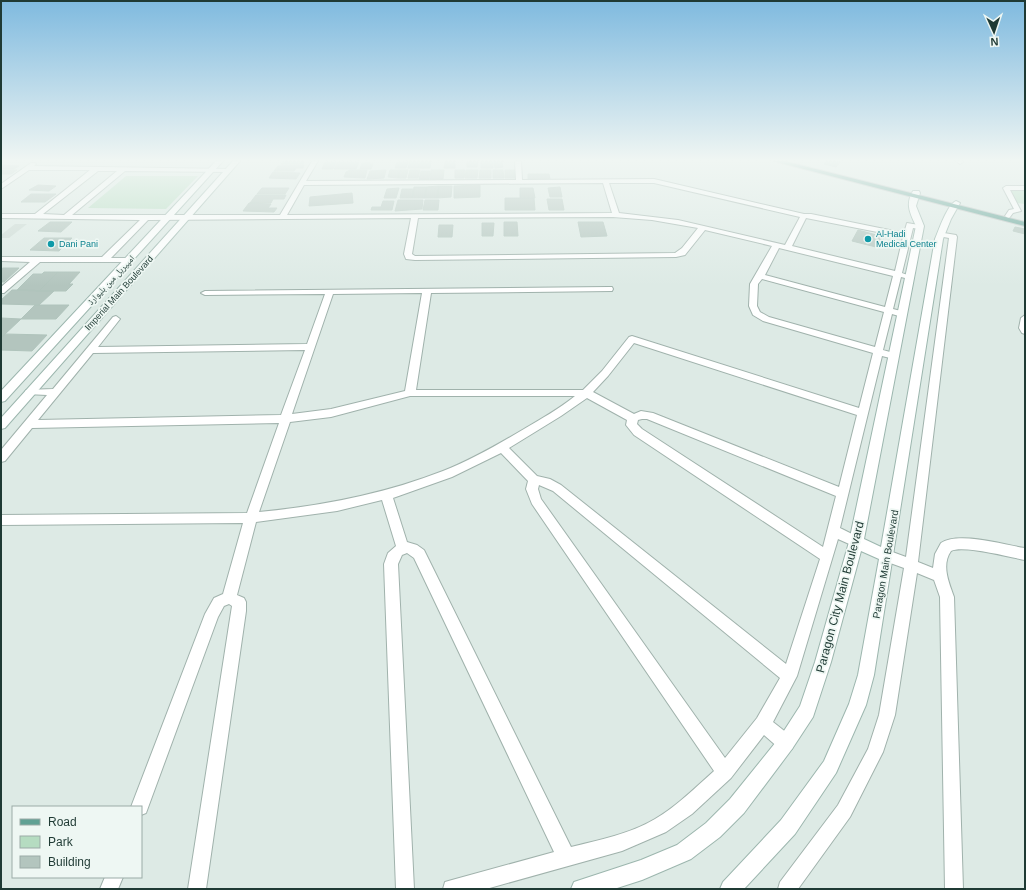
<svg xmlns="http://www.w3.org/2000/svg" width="1026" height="890" viewBox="0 0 1026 890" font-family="Helvetica,'Noto Naskh Arabic',sans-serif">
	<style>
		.built { fill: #ccdad4 }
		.green { fill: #b5dcc1 }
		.building { fill: #b3c5be; stroke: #b0c4bc }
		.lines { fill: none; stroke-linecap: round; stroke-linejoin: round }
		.street-casing { stroke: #a0b2ac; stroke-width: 2 }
		.secondary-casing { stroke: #9cb6ae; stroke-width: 2 }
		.primary-casing { stroke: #bcc4c2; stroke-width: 2 }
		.street { fill: #fff; fill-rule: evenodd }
		.secondary { fill: #fff; fill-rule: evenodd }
		.primary { fill: #60a194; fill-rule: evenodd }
		.culture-dot { fill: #0f9aa8; stroke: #eef7f3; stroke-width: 1.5 }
		.labels { text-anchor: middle; stroke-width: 3.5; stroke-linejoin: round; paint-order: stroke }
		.far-culture-label { font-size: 9px; fill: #0d838f; stroke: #eef7f3; text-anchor: start }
		.far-street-label { font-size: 9px; fill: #1f3a34; stroke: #eef7f3 }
		.street-label { font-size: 10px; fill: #1f3a34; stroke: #eef7f3 }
		.near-street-label { font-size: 12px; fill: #1f3a34; stroke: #eef7f3 }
	</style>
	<rect width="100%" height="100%" fill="#ddeae5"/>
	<path class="built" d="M15,224H27L9,238H1V235Z"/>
	<path class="green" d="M126,176H198L166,209L88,208Z
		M1014,189L1025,190V204L1017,203L1011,190Z"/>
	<path class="building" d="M283,161H305L303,164H281Z
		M410,161H421L419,168H408Z
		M421,161H431L430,168H419Z
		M445,161H455V168H444Z
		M467,161H478L477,167H467Z
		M481,161H493V168H481Z
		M494,161H504L502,162L503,167L495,168Z
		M827,161H835L840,162L836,167L824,164Z
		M325,162H336L333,169H322Z
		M338,162H359L356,169H334Z
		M371,162V164H373L371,169H360L362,163Z
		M397,162H408L406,168H395Z
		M1,165L19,166L14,169H1Z
		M304,165L303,168H296L294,171H274L278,166Z
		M1,170H17L11,174H1Z
		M350,170H367L365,178L344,177L346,172Z
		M386,170L384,178L367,179L370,171Z
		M390,170H400L398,178L388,177Z
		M400,170H408L406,178H398Z
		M410,170H420L418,178H408Z
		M431,170H444L443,179H430Z
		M455,170H465L464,178H455Z
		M466,170H478L477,178H465Z
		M480,170H491V178H479Z
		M493,170H503L504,178H493Z
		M505,170H516L517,178H505Z
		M421,171H430L429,179H419Z
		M273,172L300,173L296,179L269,178Z
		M528,174H549L550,179H528Z
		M38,185L56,186L49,191L29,190Z
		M480,185V197L454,198V186Z
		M439,186H452L451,197L437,198Z
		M439,186L437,198H425L426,187Z
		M414,187H426L425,198H412Z
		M560,187L562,197H550L548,188Z
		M262,188H289L285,194H257Z
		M399,188L396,198H384L387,189Z
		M520,188H533L535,198H520Z
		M402,189H414L412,198H400Z
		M352,193L353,203L309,206L310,197Z
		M31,194H56L45,202H21Z
		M256,195H286L284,199H273L271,203H250Z
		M505,198H534L535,210H505Z
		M547,199H562L564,210H549Z
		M398,200H423L422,209L395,211Z
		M425,200H439L438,210H423Z
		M383,201H394L392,210H371L372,207H381Z
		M249,203L271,204L268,208H277L274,212L243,211Z
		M50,222H72L61,232L38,231Z
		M504,222H517L518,236H504Z
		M578,222H603L607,236L581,237Z
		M482,223H494L493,236H482Z
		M439,225H453L452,237H438Z
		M1015,227L1025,229V234L1013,231Z
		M858,230L884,237L880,248L852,241Z
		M44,238H72L59,251L30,250Z
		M3,268H19L4,282H1V269Z
		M44,272H58L39,291L17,290L33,274H42Z
		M58,272H80L69,284H73L66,291H39Z
		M12,290H17L54,291L39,305L1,304V300Z
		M35,305H69L56,319H21Z
		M1,318L21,319L3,336H1Z
		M5,334L47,335L32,351L1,350V338Z"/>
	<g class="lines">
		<g class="street-casing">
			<path id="street" d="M312,161H318L306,181L516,180L515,161H521L522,180L654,179L804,214H811L904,233L907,223L919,225L923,227L919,229L913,228L902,273L913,277L909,279L901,277L893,309L905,312L906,314L902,317L892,314L883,350L897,354L899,356L894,359L882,356L840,528L860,538L862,542L860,546L856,547L838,539L797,676L773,722L792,737L794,743L792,749L786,751L780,749L764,735L731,778L692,814L666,832L622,851L486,889H443L445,882L452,880L554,852L414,558L407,553L402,555L398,564L414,889H396L384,564L388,553L396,546L382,500L337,511L256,522L237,595L244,598L246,602V611L206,889H188L232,606L229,604L224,606L218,617L146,813L141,815V807H131L205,614L214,598L223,594L243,523L1,525V515L247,513L279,423L32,428L5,461L1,462V450L47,395L26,394L25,392L26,390L53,389L113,317L116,316L120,319L98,347L307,344L325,294L205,295L201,293L205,291L609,287H612L613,289L612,291L431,293L416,390H583L602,371L629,337L632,336L859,408L873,353L763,321L753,315L749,306L750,284L772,246L705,230L685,255L676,257L415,260L406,259L404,254L411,218L148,220L111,258H129L133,260L132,262H40L4,293H1V287L30,262L1,261V257H102L140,220L1,218V214H35L90,170H29L1,189V184L31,163H35L36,164L34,166L231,169V171L229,172L125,171L72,215H280ZM98,171H117L64,215L43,214ZM603,183L612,213L287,215L304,185ZM609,183H654L800,217L785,245L678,220L619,213ZM613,217L652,220L698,228L682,248L675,253L415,256L412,254L418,218ZM806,218L903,237L895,271L792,246ZM779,248L893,276L885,307L765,275ZM762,279L884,312L875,347L769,317L760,312L757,306L758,284ZM422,293L405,391L331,409L292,414L333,294ZM634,343L857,415L839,487L653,413L641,411L634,414L593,392L608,376ZM305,350L281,415L38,420L93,353ZM410,396H575C559,409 541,419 524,429C497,445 471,460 443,471C384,494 322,506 259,512L290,422L331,417ZM587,398L627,420L626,425L634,435L820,559L786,664L561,485L550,479L537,476L509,448L561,416ZM642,419H647L836,496L823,547L642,429L637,424L638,420ZM501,453L528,481L526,489L532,504L714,771C695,788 677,806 655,819C630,834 599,840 571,847L424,550L417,545L407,542L393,498L452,477ZM539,485L553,491L780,678L757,718L725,758L541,499L538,489Z
				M956,161H962L963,162L960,164Z
				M1006,186H1025V190H1010L1021,211L1013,213L1010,217L1008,218L1005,216L1009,210L1014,209L1003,188Z
				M938,232L956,235L957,237L918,562L933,568L935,554L941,543C959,531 1004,545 1025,548V560C1009,557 963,545 951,551C941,565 949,583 954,597L963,889H945L940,597L934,580L917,573L895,715L883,752L850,817L798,889H778L780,882L838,805L868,749L879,715L904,568L882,560L881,556L882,552L887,550L906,557L949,238L938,236Z
				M1025,315V334L1022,333L1019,328L1021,318Z
				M105,877H123L118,889H100Z"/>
		</g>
		<g class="secondary-casing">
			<path id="secondary" d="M216,161H223L5,401L1,402V391Z
				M233,161H240L5,428L1,429V418Z
				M913,191H919L920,193L916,206L924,226L864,539L881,547L935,239C939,230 947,205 956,201L960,203L951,219L943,239L874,675L866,705L836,773L795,834L744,889H720L723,882L781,820L824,761L849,704L858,675L879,559L861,551L831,662L813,717L792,749L744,813L720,837L691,859L642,880L614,889H571L574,882L641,860L677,845L706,823L730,799L780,737L800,706L815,662L849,542L916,226C910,213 905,204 913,191Z"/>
		</g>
		<g class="primary-casing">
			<path id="primary" d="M773,161H784L1025,222V226Z"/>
		</g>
		<use href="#street" class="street"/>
		<use href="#secondary" class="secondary"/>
		<use href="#primary" class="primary"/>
	</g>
	<linearGradient id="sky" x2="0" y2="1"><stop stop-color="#7fbadf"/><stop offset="0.56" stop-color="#f0f6f3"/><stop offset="1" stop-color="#f0f6f3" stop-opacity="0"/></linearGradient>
	<rect width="1026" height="286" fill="url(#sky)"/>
	<g class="culture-dot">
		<circle cx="868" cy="239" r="4"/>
		<circle cx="51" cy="244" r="4"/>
	</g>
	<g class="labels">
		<g class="far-culture-label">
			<text x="876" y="237">Al-Hadi<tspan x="876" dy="10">Medical Center</tspan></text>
			<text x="59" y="247">Dani Pani</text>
		</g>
		<g class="far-street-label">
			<text transform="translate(111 280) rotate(-47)" y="3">امپیریل مین بلیوارڈ</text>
			<text transform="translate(119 293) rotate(-48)" y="3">Imperial Main Boulevard</text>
		</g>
		<g class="street-label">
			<text transform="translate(885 564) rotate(-80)" y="4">Paragon Main Boulevard</text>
		</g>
		<g class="near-street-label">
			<text transform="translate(840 597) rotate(-75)" y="4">Paragon City Main Boulevard</text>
		</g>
	</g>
	<rect width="1026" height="890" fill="none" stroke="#1f3a34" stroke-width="4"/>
	<rect x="12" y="806" width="130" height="72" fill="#eef7f3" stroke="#9baba7"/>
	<rect x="20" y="819" width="20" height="6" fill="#60a194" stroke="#9baba7"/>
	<text x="48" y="826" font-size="12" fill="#1f3a34">Road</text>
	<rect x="20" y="836" width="20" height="12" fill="#b5dcc1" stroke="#9baba7"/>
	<text x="48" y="846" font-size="12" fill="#1f3a34">Park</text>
	<rect x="20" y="856" width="20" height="12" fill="#b3c5be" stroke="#9baba7"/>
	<text x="48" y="866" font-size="12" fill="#1f3a34">Building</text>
	<g transform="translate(994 32) rotate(177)" stroke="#eef7f3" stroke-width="3" paint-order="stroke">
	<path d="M0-3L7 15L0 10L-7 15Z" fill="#1f3a34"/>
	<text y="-6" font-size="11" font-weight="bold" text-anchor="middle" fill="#1f3a34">N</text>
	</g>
</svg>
